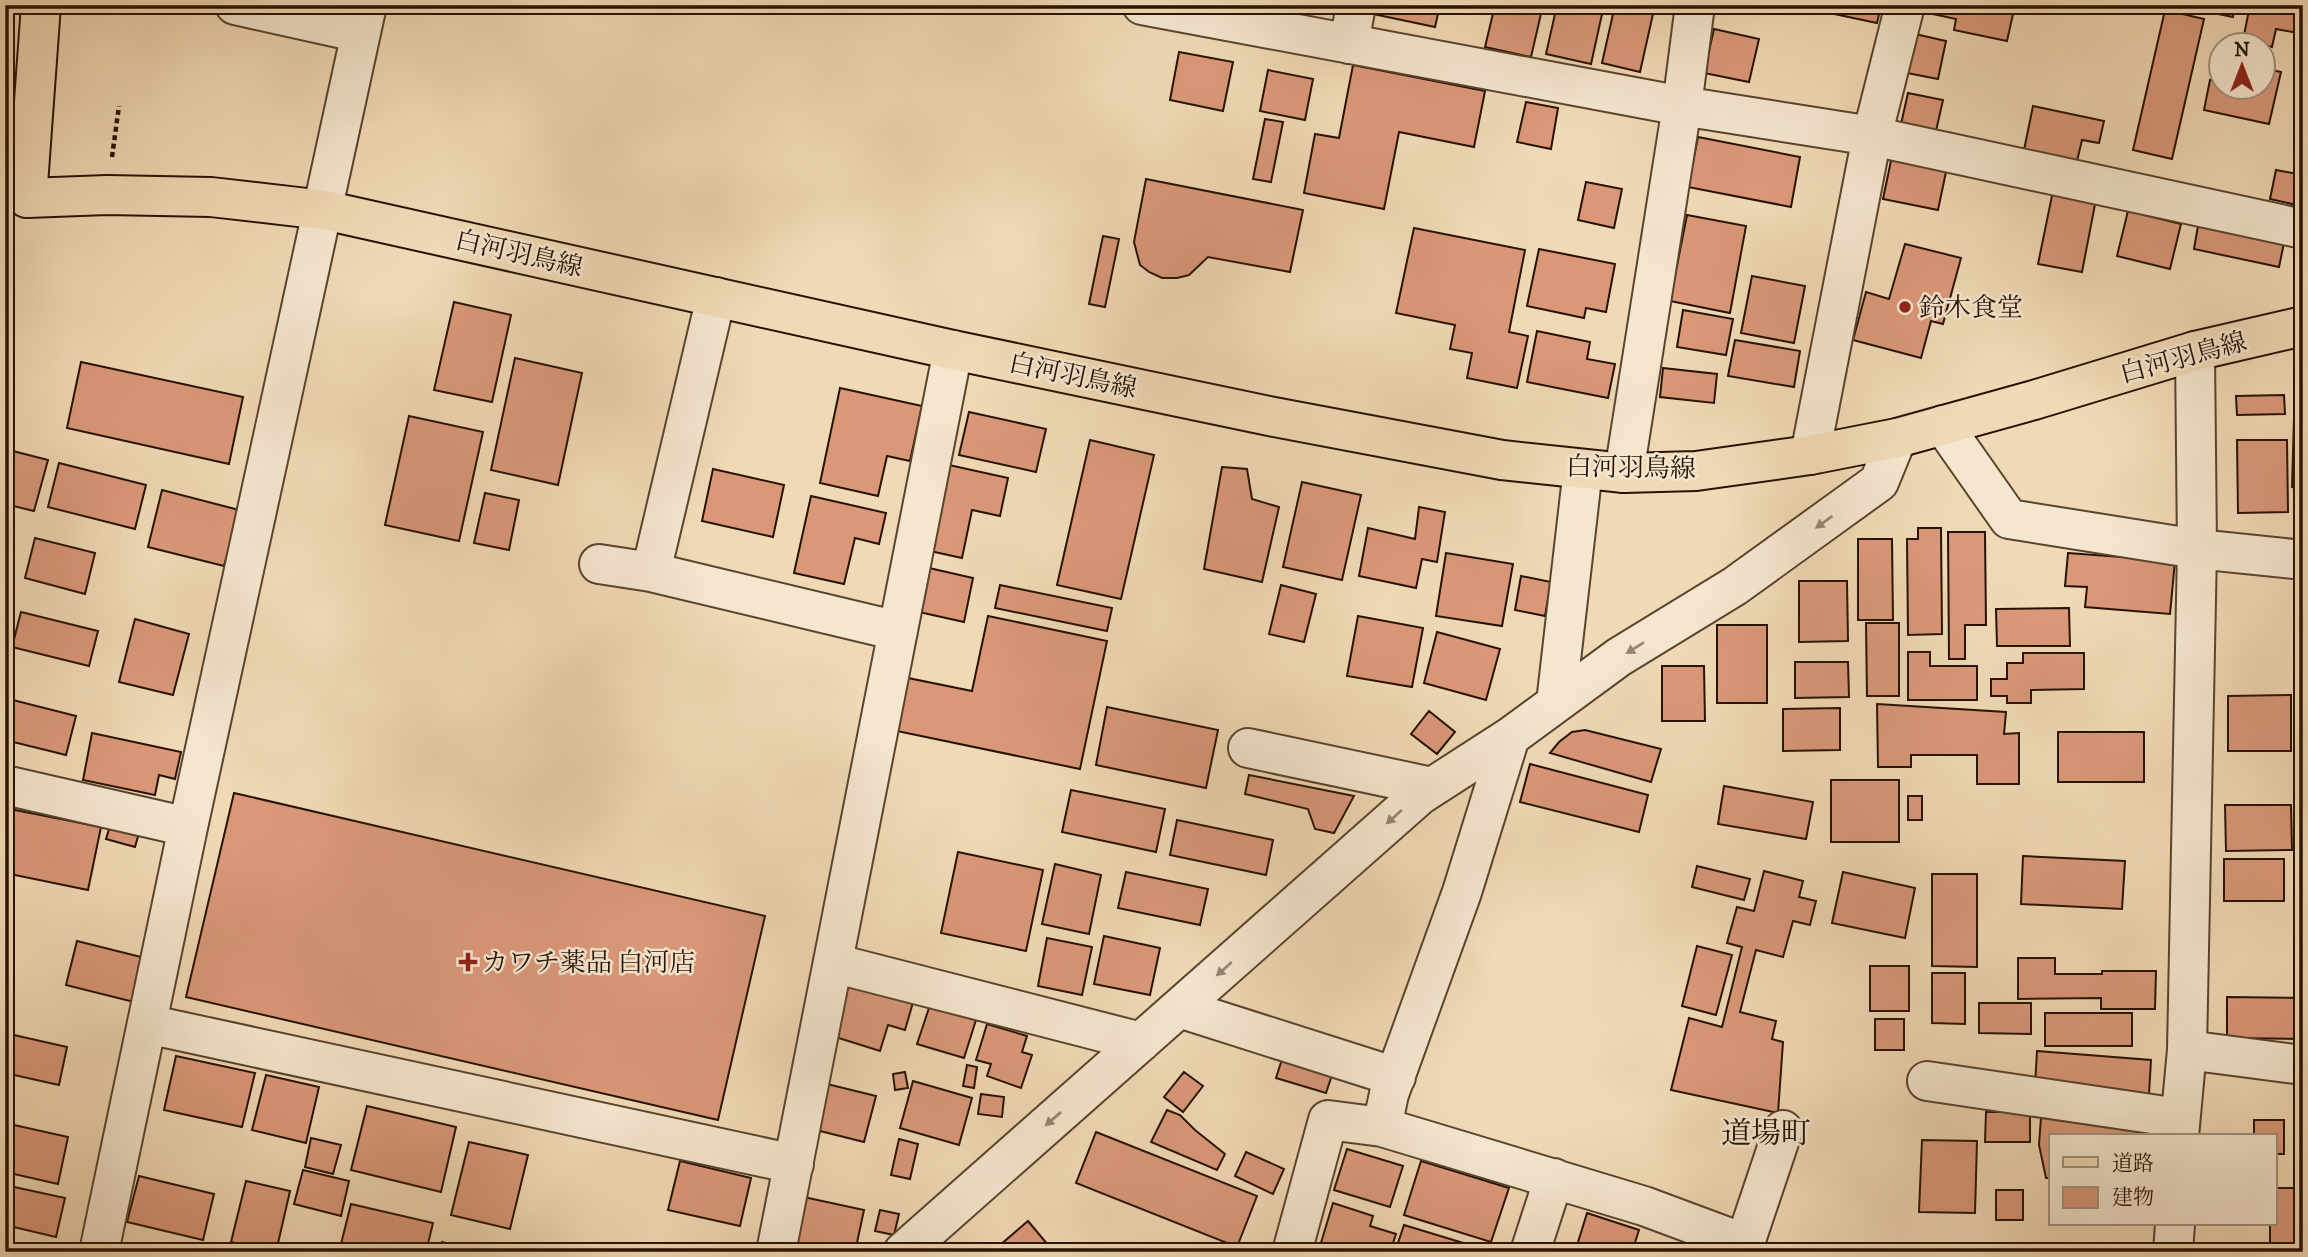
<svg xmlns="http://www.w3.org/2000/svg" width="2308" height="1257" viewBox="0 0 2308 1257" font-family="'IM FELL DW Pica','Noto Serif JP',serif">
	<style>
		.building { fill: #da9879; stroke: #271200; stroke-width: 2 }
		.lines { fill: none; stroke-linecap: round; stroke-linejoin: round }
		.minor-casing { stroke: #59442d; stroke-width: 42 }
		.major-casing { stroke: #271200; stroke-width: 42 }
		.path { stroke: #271200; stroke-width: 4.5; stroke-dasharray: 5 3.5; stroke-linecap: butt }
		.minor { stroke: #f5e6cf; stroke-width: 38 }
		.major { stroke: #f0d9b5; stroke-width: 38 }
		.oneway { fill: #988772 }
		.poi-dot { fill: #8f2418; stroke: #f5e6cf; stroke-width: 2.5 }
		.labels { text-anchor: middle; stroke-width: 5; stroke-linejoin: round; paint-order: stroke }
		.street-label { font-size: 26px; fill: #271200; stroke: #f5e6cf }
		.poi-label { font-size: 26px; fill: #271200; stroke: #f5e6cf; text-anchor: start }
		.quarter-label { font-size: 30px; fill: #271200; stroke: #f5e6cf }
	</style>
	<rect width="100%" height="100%" fill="#f0d9b5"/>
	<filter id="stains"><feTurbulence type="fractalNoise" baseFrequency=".00286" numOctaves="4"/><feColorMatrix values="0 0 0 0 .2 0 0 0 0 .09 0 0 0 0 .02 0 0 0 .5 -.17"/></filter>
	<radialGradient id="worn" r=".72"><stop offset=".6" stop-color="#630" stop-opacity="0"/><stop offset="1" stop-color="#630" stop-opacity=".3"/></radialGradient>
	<path class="building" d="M1375,5H1440L1435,27L1373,14Z
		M1495,5H1543L1531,57L1485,47Z
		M1557,5H1604L1591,64L1546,54Z
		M1615,5H1655L1640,72L1602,63Z
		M1764,5H1799L1797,13Z
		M1807,5H1881L1877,23L1806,8Z
		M1924,5H2015L2007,41L1954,30L1956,19L1923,12Z
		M2220,5H2235L2233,17L2218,14Z
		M2250,5H2303V34L2276,29L2272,47L2243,40Z
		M2165,10L2204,19L2172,159L2133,150Z
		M1714,29L1759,39L1749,82L1704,73Z
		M1915,34L1946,41L1938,79L1907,73Z
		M1179,52L1233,62L1223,111L1170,100Z
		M1353,65L1485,91L1474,147L1399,132L1384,209L1304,193L1315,134L1339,138Z
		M2262,68L2281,72L2269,124L2204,110L2210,80L2220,82V88H2262Z
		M1268,70L1313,79L1305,120L1260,111Z
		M1908,93L1943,100L1936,131L1901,124Z
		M1526,102L1558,108L1551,149L1517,142Z
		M2033,106L2104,121L2099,143L2082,140L2077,161L2024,150Z
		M1265,119L1283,122L1271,182L1253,179Z
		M1698,137L1800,157L1791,207L1688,187Z
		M1892,156L1947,167L1938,210L1883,199Z
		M2276,170L2303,175L2301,206L2270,199Z
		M1146,179L1303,210L1290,272L1208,257L1189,275L1177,278H1162L1149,272L1140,265L1134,242Z
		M1586,182L1622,189L1614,228L1578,220Z
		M2054,186L2097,194L2082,272L2038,264Z
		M2128,211L2181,224L2170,269L2117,256Z
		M1687,215L1746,226L1730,313L1670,301Z
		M2199,220L2285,238L2279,267L2194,249Z
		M1414,228L1525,250L1509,332L1528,336L1517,388L1467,378L1472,353L1450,349L1455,325L1396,313Z
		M1103,236L1119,239L1105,307L1089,304Z
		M1905,244L1961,258L1943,324L1931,321L1921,358L1853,340L1866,292L1889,299Z
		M1539,249L1615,264L1606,312L1586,308L1584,318L1527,306Z
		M1752,276L1805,286L1794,343L1741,333Z
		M454,302L511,315L492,402L434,390Z
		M1683,310L1733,319L1726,355L1677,347Z
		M1537,331L1590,342L1587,359L1615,364L1608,398L1527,382Z
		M1735,340L1800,351L1794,387L1728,376Z
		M515,358L582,373L558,485L491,470Z
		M81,362L243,397L229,464L67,428Z
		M1663,368L1717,374L1714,403L1660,397Z
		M840,388L922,406L910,461L887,456L878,496L820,483Z
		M2284,395L2285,414L2237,415L2236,396Z
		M969,412L1046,429L1036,472L959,455Z
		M409,416L483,432L459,541L385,525Z
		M2294,418H2303V488L2292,487Z
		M1090,440L1154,455L1121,599L1057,585Z
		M2237,440H2287L2288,512L2238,513Z
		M5,449L48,460L34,511L5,504Z
		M59,463L146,485L135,529L48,507Z
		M949,465L1008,478L1000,516L972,510L962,558L930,551Z
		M1222,467L1247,469L1252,499L1279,507L1262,582L1204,569Z
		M713,469L784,485L773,537L702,521Z
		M1302,482L1361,495L1342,580L1283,567Z
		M162,490L239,510L224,566L148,547Z
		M485,493L519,500L509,550L474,543Z
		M811,496L886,513L879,544L855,538L844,584L794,573Z
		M1419,507L1445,512L1437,562L1422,559L1416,588L1359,576L1368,528L1415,539Z
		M1918,528H1941L1942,634L1908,635L1907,539H1918Z
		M1948,532H1985L1986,625H1965V659H1949Z
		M5,537L12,539L5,568Z
		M35,538L95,553L85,594L25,578Z
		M1858,539H1892L1893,620H1858Z
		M1446,553L1513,564L1502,626L1436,616Z
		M2068,553L2175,561L2170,614L2085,607L2087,587L2065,586Z
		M929,568L973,578L964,622L919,612Z
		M1521,576L1551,582L1545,616L1515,610Z
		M1799,581H1847L1848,641L1799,642Z
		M1000,585L1112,608L1107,631L995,608Z
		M1281,585L1316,594L1304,642L1269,634Z
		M2069,608L2070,646H1997L1996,609Z
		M21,612L98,631L89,666L12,647Z
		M988,616L1107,641L1080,769L892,730L903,677L972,691Z
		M1358,616L1423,628L1412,687L1347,676Z
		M135,619L189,634L173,695L119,682Z
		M1866,623H1899V696H1867Z
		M1717,625H1767V703H1717Z
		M1437,632L1500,649L1486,700L1424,683Z
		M1908,652H1930V666H1977V700H1908Z
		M2023,653H2084V689L2031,690V703H2007V696H1991V679H2007V663H2023Z
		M1795,662H1848L1849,697L1795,698Z
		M1662,666H1704L1705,721H1662Z
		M2291,695V751H2228V696Z
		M5,698L76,716L66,755L5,740Z
		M2299,703H2303V743H2300Z
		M1877,704L2006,712L2004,734L2019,733V784H1977V755H1911V767H1878Z
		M1107,707L1218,730L1206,788L1096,765Z
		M1840,708V750L1783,751V709Z
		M1429,711L1455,732L1437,754L1411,734Z
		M1585,730L1661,749L1651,782L1550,753L1559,742L1572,732Z
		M2058,732H2144V782H2058Z
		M92,733L181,752L175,779L159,775L155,795L83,780Z
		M1530,764L1648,795L1639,832L1520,802Z
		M1249,775L1354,796L1334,833L1315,829L1308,809L1245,794Z
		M1831,780H1899V842H1831Z
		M1724,786L1813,802L1806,839L1718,824Z
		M1071,790L1165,809L1156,852L1062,832Z
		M234,793L765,916L718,1120L186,997Z
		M1908,796H1922V820H1908Z
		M2225,805H2291L2292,850L2226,851Z
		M5,808L101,827L88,890L5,873Z
		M2299,814H2303V854H2300Z
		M1177,820L1273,840L1266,875L1170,855Z
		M110,826L139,833L135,847L106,839Z
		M958,852L1043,870L1026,951L941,933Z
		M2023,856L2125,861L2122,909L2021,904Z
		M2224,859H2284V901H2224Z
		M1055,864L1101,875L1089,934L1042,924Z
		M1697,866L1750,879L1744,900L1692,887Z
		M2299,870L2303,871V920H2295Z
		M1764,871L1803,881L1799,897L1816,901L1810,925L1793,921L1783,957L1756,950L1740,1012L1776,1021L1772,1039L1783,1042L1778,1113L1671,1090L1689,1018L1722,1027L1742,947L1727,943L1737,907L1754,911Z
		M1126,872L1208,889L1200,925L1118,908Z
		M1843,872L1915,888L1905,938L1832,923Z
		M1932,874H1977V967L1932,966Z
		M1104,936L1160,948L1150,995L1094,984Z
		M1047,938L1092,947L1082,995L1038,986Z
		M77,941L145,958L134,1002L66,985Z
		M1697,946L1732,955L1716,1015L1682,1006Z
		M2018,958H2055V974H2102V971H2156L2155,1009H2101V998L2018,999Z
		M1870,966H1909V1011H1870Z
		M1932,973H1965V1024L1932,1023Z
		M843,979L914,999L905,1030L888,1025L880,1051L826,1034Z
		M2227,997L2303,998V1039L2227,1038Z
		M1979,1003H2031V1034L1979,1033Z
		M930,1005L976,1020L964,1058L917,1044Z
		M2045,1013H2132V1046H2045Z
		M1875,1019H1904V1050H1875Z
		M987,1024L1027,1036L1022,1052L1032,1055L1021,1088L987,1076L991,1064L976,1060Z
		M5,1033L67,1047L59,1085L5,1073Z
		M2037,1051L2151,1060L2149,1094L2035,1085Z
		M176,1056L255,1073L242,1127L164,1110Z
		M1283,1056L1333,1072L1326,1093L1276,1078Z
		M967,1065L977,1067L974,1088L963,1086Z
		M905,1072L908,1088L895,1090L893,1074Z
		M1184,1072L1203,1086L1183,1112L1164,1097Z
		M266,1075L319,1087L306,1143L252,1130Z
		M913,1081L972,1098L959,1145L900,1128Z
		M819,1082L876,1096L864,1142L808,1128Z
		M981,1094L1004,1097L1002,1117L978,1114Z
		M367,1106L456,1127L441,1192L351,1170Z
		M1167,1110L1180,1115L1195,1130L1225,1154L1217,1170L1151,1142Z
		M1986,1112H2030V1142H1985Z
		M2041,1117L2149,1126L2148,1136H2051V1178H2046L2039,1145Z
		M2254,1120H2284V1154H2275V1136H2254Z
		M5,1123L68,1137L58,1184L5,1172Z
		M1096,1132L1257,1196L1237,1247L1076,1183Z
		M311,1138L341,1145L333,1174L305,1167Z
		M899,1139L918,1144L910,1179L891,1175Z
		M1922,1140L1977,1141L1975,1213L1919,1212Z
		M469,1142L528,1155L510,1229L451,1215Z
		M1347,1149L1403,1166L1390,1207L1334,1190Z
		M1246,1152L1284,1169L1273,1194L1235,1176Z
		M680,1161L751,1178L740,1226L668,1210Z
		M1421,1161L1509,1188L1491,1242L1404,1215Z
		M303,1170L349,1181L341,1216L294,1204Z
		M139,1176L214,1194L203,1240L127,1222Z
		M246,1181L290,1191L276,1252L231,1242Z
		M5,1185L65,1198L56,1237L5,1225Z
		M2275,1188H2296V1252H2270V1224H2275Z
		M1996,1190H2023V1220H1996Z
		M799,1196L864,1210L855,1252H787Z
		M1333,1203L1373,1216L1370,1226L1396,1234L1390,1252H1337L1320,1246Z
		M351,1204L433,1223L426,1252H339Z
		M880,1210L899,1214L894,1235L875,1231Z
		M1587,1213L1639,1230L1632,1252H1575Z
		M1028,1221L1054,1252H992L1000,1245Z
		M1404,1225L1483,1249L1482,1252H1395Z
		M442,1242L481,1252H439Z
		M658,1248L699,1249V1252H658Z
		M2011,1248L2038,1252H2010Z"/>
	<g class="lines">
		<g class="minor-casing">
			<path id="minor" d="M235,5L361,33
				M1142,5L1682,106L1872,136L2303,229
				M1349,44L1356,5
				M5,173L27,198
				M1943,425L2009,519L2197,549L2303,560
				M1810,455L1872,136L1905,5
				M1624,473L1682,106L1695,5
				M599,564L651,572L898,631
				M651,572L716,297
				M1556,703L1583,469
				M1248,748L1432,787
				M5,785L188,827
				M833,963L1141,1042
				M1179,1008L1396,1077
				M147,1024L794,1164
				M2187,1050L2303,1065
				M1927,1081L2179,1118
				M1382,1127L1389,1094L1462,892L1510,737
				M2179,1136L2187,1050L2197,549L2195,351
				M1743,1249L1783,1130
				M99,1252L188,827L367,5
				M776,1252L953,350
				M903,1252L1420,795L1510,737L1619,657L1735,586L1879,482L1897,438
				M1292,1252L1328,1120L1382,1127L1644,1206L1730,1238L1746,1252
				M1530,1252L1554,1178
				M2173,1252L2175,1224"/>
		</g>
		<g class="major-casing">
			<path id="major" d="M41,5L27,198L107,195L211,197L324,210L953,350L1269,416L1502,460L1624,473L1696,471L1810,455L1897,438L2034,400L2195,351L2303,326"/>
		</g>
		<path class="path" d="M112,157L119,106"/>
		<use href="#minor" class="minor"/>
		<use href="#major" class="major"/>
	</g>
	<defs><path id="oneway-solid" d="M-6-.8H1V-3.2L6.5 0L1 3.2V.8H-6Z" transform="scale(1.75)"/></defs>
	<g class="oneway">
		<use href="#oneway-solid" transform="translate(1824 522) rotate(144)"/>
		<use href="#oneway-solid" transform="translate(1635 648) rotate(148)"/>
		<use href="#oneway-solid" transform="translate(1394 817) rotate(138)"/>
		<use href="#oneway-solid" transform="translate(1224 969) rotate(138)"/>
		<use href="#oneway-solid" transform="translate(1053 1119) rotate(139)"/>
	</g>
	<g class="poi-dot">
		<circle cx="1905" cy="307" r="7"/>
		<path d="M464.5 951.5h7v7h7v7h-7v7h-7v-7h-7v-7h7z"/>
	</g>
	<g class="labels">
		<g class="street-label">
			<text transform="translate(519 253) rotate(13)" y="9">白河羽鳥線</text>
			<text transform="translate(2183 357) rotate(-15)" y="9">白河羽鳥線</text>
			<text transform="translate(1073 375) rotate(12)" y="9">白河羽鳥線</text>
			<text transform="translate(1631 467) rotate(1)" y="9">白河羽鳥線</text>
		</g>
		<g class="poi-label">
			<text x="1919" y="316">鈴木食堂</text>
			<text x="482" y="971">カワチ薬品 白河店</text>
		</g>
		<g class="quarter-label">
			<text x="1766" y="1143">道場町</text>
		</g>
	</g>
	<rect width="2308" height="1257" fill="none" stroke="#f0d9b5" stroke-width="28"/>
	<rect x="7" y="7" width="2294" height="1243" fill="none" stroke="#271200" stroke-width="3.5"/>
	<rect x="14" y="14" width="2280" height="1229" fill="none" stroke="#271200" stroke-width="2"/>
	<rect x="2049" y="1134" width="228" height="91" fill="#f5e6cf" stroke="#a3917c" stroke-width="2"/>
	<rect x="2063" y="1157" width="35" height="10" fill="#f0d9b5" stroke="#a3917c" stroke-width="2"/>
	<text x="2112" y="1170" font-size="21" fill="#271200">道路</text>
	<rect x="2063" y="1187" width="35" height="21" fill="#da9879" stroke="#a3917c" stroke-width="2"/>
	<text x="2112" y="1204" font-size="21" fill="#271200">建物</text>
	<g transform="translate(2242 66)"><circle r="33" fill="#f5e6cf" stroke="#a3917c" stroke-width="2"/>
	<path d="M0-5L12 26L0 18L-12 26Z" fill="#8f2418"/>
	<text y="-10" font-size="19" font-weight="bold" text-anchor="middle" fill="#271200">N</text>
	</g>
	<rect width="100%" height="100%" filter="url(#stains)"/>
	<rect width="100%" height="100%" fill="url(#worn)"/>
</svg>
